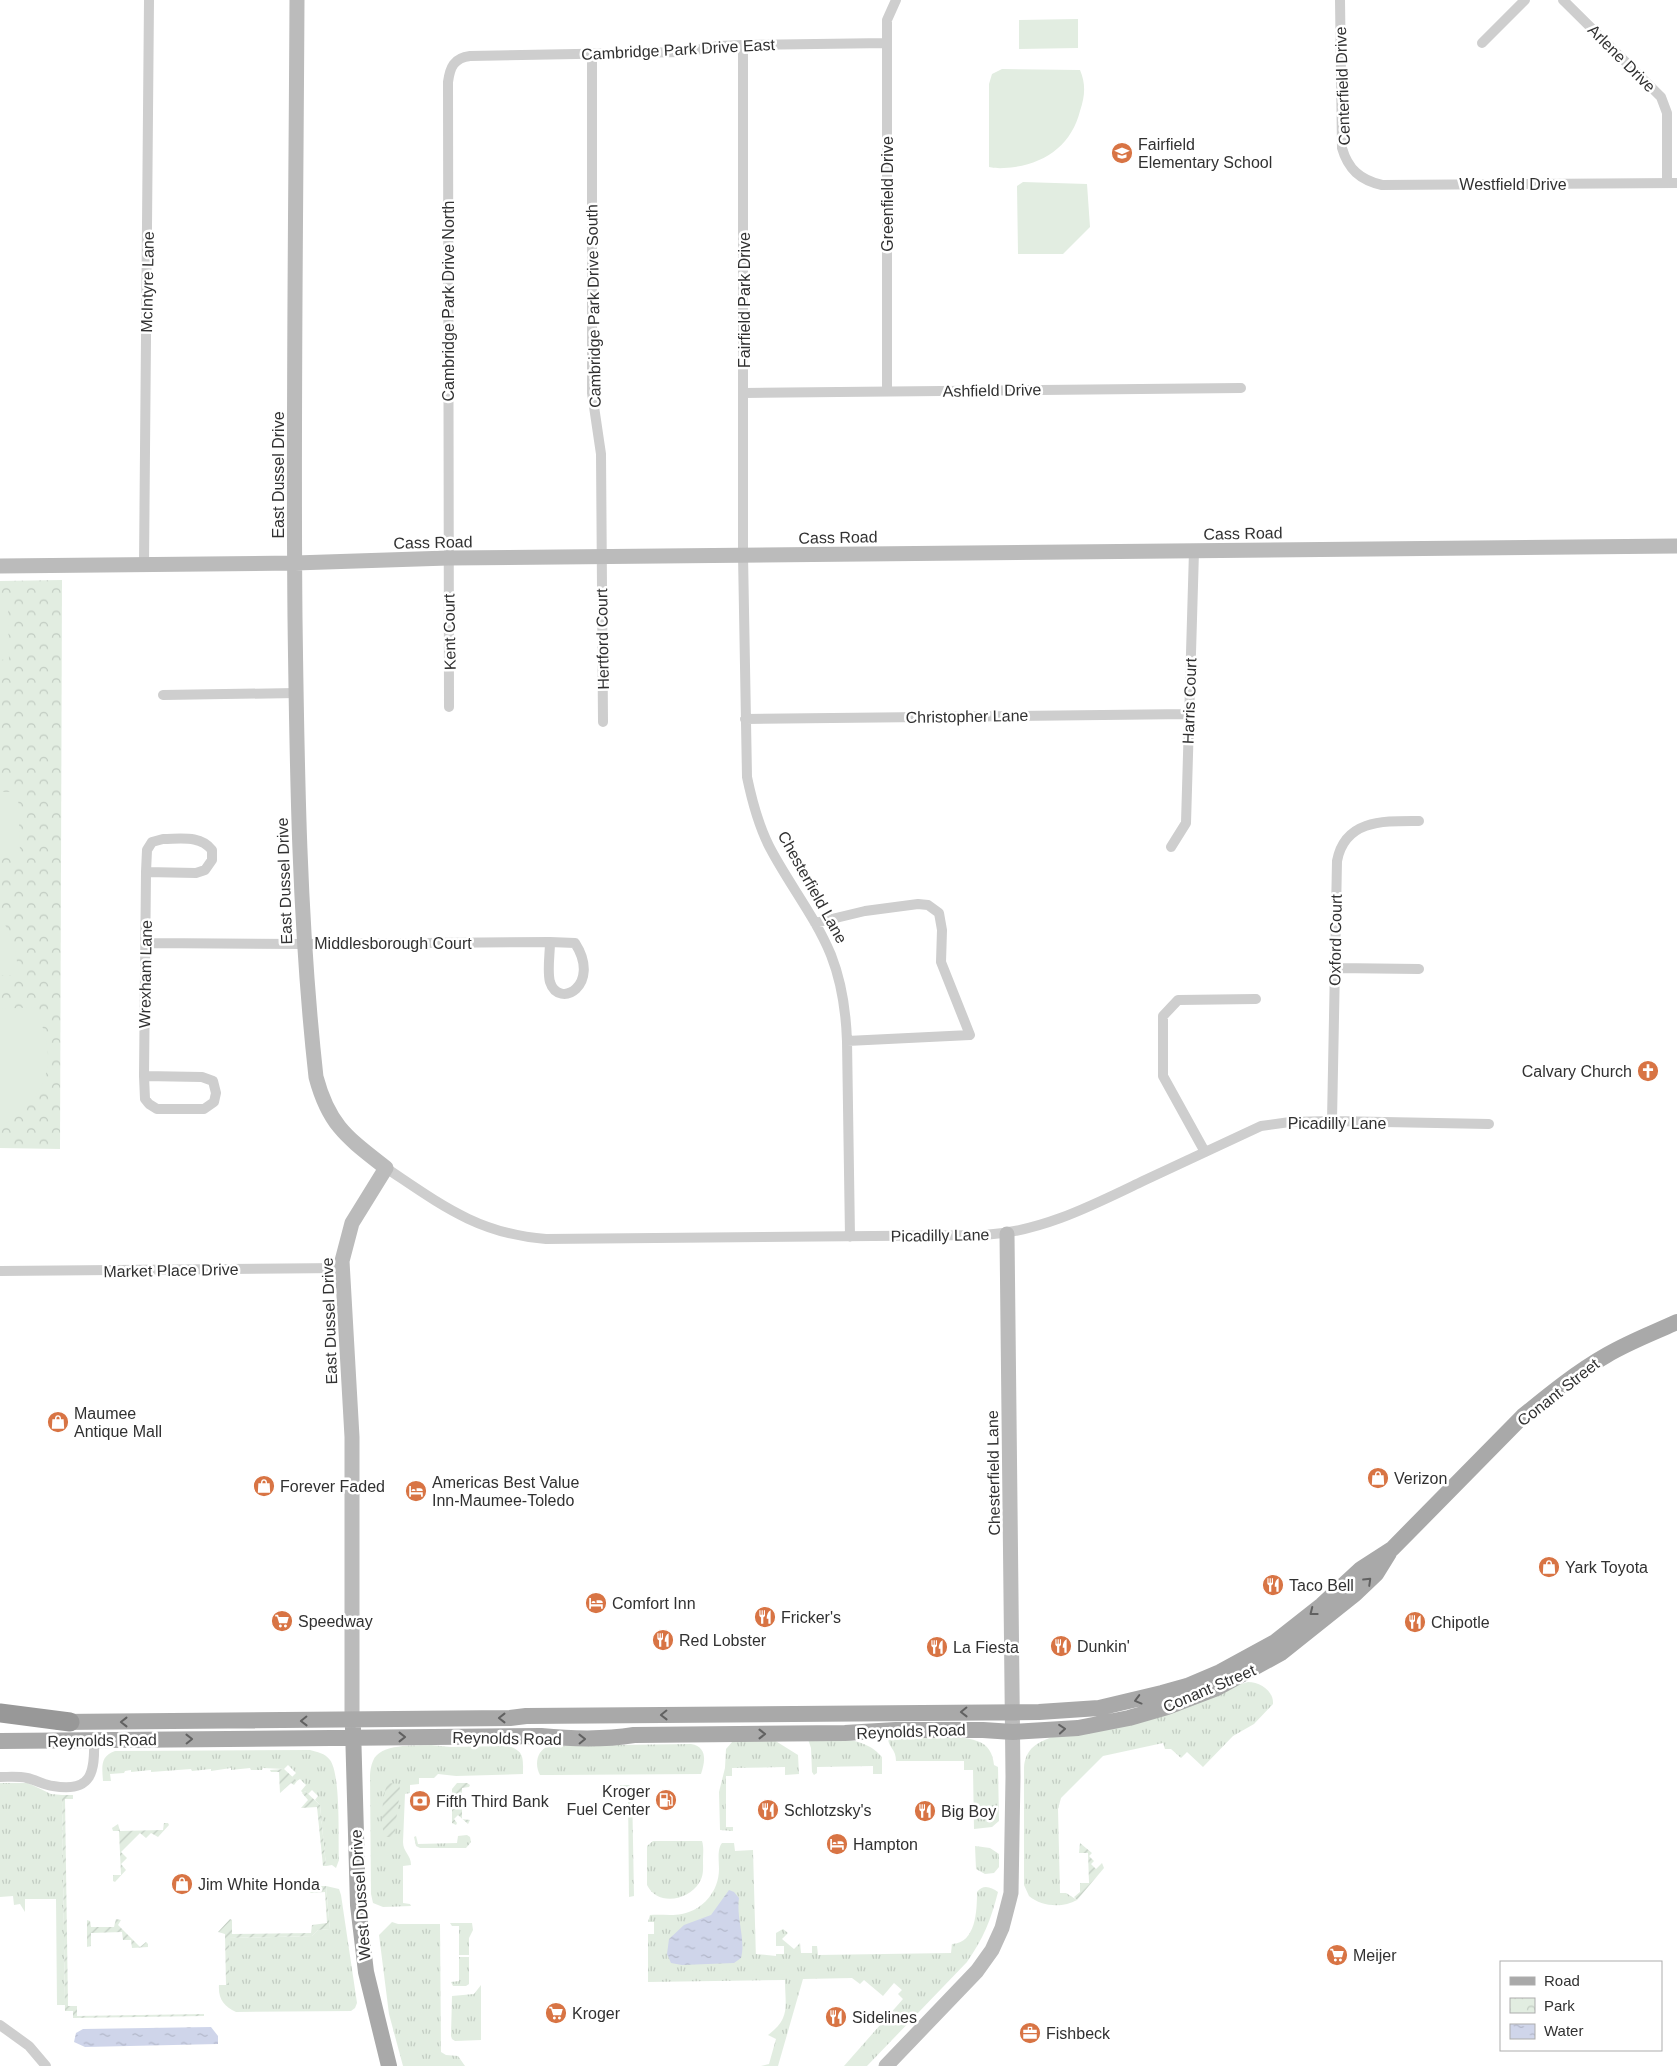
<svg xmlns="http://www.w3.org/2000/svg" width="1677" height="2066" viewBox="0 0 1677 2066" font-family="Arial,sans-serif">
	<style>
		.grass { fill: url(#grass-tufts) }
		.park { fill: url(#park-crowns) }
		.garden { fill: url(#garden-furrows) }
		.pitch { fill: #e2ede1 }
		.water { fill: url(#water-ripples) }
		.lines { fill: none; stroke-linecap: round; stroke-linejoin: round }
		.street { stroke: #cecece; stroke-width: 10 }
		.secondary { stroke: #bbb; stroke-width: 15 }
		.primary { stroke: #a9a9a9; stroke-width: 16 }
		.highway { stroke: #989898; stroke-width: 19 }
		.oneway { stroke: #616161 }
		.labels { text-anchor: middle; stroke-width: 5; stroke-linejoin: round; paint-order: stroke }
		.street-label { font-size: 16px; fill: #313131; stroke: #fff }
		.poi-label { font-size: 16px; fill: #313131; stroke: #fff; text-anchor: start }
	</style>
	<defs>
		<pattern id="grass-tufts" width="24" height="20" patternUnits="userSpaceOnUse" patternTransform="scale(1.25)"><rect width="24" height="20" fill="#e2ede1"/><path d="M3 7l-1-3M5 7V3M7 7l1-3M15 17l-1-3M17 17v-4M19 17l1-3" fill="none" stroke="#c2ccc2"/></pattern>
		<pattern id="park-crowns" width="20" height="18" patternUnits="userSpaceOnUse" patternTransform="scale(1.25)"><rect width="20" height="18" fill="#e2ede1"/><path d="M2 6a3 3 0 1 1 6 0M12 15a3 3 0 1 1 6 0" fill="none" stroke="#c2ccc2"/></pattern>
		<pattern id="garden-furrows" width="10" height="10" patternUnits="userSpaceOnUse" patternTransform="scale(1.25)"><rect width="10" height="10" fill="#e2ede1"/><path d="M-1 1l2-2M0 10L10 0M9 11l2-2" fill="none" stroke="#c2ccc2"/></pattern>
		<pattern id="water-ripples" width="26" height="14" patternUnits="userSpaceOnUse" patternTransform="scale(1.25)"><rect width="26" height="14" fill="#cfd5ea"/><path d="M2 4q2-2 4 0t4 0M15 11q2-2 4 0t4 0" fill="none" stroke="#b2b7c9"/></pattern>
	</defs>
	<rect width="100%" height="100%" fill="#fff"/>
	<path class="grass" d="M1248,1682C1260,1682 1274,1691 1273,1704L1254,1724L1233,1736L1203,1767L1187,1752L1181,1758L1171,1749H1165L1163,1743L1103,1756L1061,1798L1058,1809L1060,1893H1066L1077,1900C1063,1908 1042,1907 1029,1896L1024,1885V1768C1025,1748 1038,1742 1055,1736Z
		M888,1738C913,1738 956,1733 977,1741C988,1744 993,1754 994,1765L998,1767L999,1821L992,1827L974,1829L973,1770H964V1761H896C896,1749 888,1747 888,1738Z
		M808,1739C834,1739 863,1735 882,1757V1774H873V1766L817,1767V1773L814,1775L812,1772L811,1748Z
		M774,1740L798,1755L799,1774L785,1775V1767L732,1768V1776H726V1827H733V1831L720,1830L719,1792L725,1768L726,1749L733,1741Z
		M691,1744C708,1747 705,1762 701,1774L549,1775H540C534,1764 537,1750 549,1746Z
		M431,1745L450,1747L508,1746C525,1751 523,1759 523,1774L456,1776L438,1774L434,1778H419V1784L410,1785V1793L405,1794L403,1842C403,1852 411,1855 411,1865L403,1866V1903L410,1904L411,1906L383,1907L373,1903L371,1894L370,1776C370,1772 371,1765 373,1761C380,1743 414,1746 431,1745Z
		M310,1750C317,1752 325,1753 330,1760C341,1775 338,1839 339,1860L336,1868L332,1865L326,1866L320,1805L315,1800L318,1796L312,1790L308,1794L305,1791L303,1793L301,1791L306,1785L300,1779L297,1781L292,1777L296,1773L288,1765L284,1769L263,1768L262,1770H251L250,1768L231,1770V1768L211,1771V1769L192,1771L191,1769L151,1772V1770L131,1772V1770L125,1771L124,1773L110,1774L111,1781H103C102,1767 100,1756 115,1751Z
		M0,1783H28L51,1794L62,1795L65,2005H57L56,1899H25V1912L20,1904L14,1905L13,1896L0,1897Z
		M620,1785H629L632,1787L634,1896L629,1897L628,1789L620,1788Z
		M467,1835L470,1837L471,1842L466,1848H420L416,1846L414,1837L416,1836L418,1844L457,1843L458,1836Z
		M653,1841H702C704,1847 703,1854 703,1860C703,1868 704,1876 699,1883C688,1901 657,1906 647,1885V1846Z
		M722,1843H734L735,1851L753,1850L756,1960V1954L776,1956V1954H784V1946H776V1933L783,1929L788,1933L782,1939L794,1949L800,1943L801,1953H812V1946H817L818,1955L951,1953L952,1944C976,1943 977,1911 977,1892C983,1884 991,1887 998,1892C991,1920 983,1939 967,1962L867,2066H844L903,1999L898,1994L902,1990L894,1983L883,1996L864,1980L860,1984L852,1978L803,1979L778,2066H761L769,2064L776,2039L768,2035C791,2018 785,2006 785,1980L648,1982V1934H654V1922H648L650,1915C661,1914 671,1916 682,1914C703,1910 719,1891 719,1869C719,1861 717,1849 722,1843Z
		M975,1846L990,1848L999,1854V1867L994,1873L985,1874L976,1869Z
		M326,1886L339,1889L341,1895L357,2003L355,2008L351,2011L236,2012C224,2006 218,1999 219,1985H229L228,1938L312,1936L318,1930L330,1929Z
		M392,1922L398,1924H440L441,2052L446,2055L458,2056L465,2066H403L389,2014L379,1935Z
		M450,1923H472L473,1930L469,1938V1955H459V1926H452Z
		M459,1957H469V1984L466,1986H453L451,1982L459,1981Z
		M481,1985V2040L455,2041L452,2039L451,2036L452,1996L474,1994Z"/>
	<path class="park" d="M62,580L60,1149L0,1148V581Z"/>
	<path class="garden" d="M284,1769L297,1781L294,1785L291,1783L280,1793L279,1772H271L270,1770Z
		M388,1783L399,1784L400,1790L394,1837H385C380,1826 382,1794 388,1783Z
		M457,1783H467L470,1785L469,1787L462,1788V1819L470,1820L468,1824L458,1815L454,1819L457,1823L456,1825L452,1823V1789Z
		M305,1791L320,1805L326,1866H323L317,1807L301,1808L308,1800L302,1793Z
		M62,1795H73V1799H65L68,2006H77V2016L204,2014V2016L73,2018V2011H65Z
		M164,1823H168L169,1825L158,1837L151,1833L146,1838L140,1833L121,1852L127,1858L121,1864L126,1870L115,1882L113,1881V1875H121L119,1831H113L112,1828L118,1824L120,1831L163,1830Z
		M1080,1843L1092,1853L1089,1856L1094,1861L1091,1864L1096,1869L1102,1863L1104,1868L1077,1900L1074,1897L1080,1892V1883H1089L1088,1853H1079Z
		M312,1886H326L330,1929L318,1930L312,1936L229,1938V1985H226L225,1934L218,1932L230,1919L232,1920V1934L311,1933L312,1925L327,1923L325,1892L310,1893L309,1889Z
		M116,1919L121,1920L118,1925L140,1947L146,1942L148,1944V1947L132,1948L131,1940H123L122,1932L91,1933V1946L87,1947V1920L90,1921L91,1927H114Z"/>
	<path class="pitch" d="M1078,19V48L1019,49V20Z
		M1002,69L1080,70C1086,84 1085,96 1080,111C1072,143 1048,162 1015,167C1006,168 998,169 989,167V84L992,74Z
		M1023,182L1087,184L1090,227L1063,254H1018L1017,186Z
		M0,610H8L9,659L0,660Z
		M0,792H18L20,852H0Z
		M0,916C13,937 16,951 19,975H0Z
		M37,1007C41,1024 49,1043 48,1060C48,1086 24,1117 0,1126V1009Z"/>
	<path class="water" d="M729,1890L734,1892L739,1898C736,1918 746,1939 741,1958L734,1963L682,1965L671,1963L667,1954L669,1939L684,1925L711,1915Z
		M211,2027L218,2036V2044L85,2047L74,2042L76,2033L83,2029Z"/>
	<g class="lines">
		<path class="street" d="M1340,0L1342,148C1348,169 1360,180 1382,185L1677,183
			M1563,0L1661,97L1667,113V183
			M1482,43L1525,0
			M743,45V555L747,777C752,801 758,824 769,846C788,883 815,916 831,955C842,983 846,1012 847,1041L850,1237
			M592,54V393L601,454L603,722
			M887,391V20L896,0
			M744,393L1241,388
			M144,564L149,0
			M163,695L296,693
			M449,707L448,82C450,67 454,58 470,56L684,52L719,46L743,45L887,43
			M745,719L1189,714
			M163,839C181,839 200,835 212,850V860L205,870L196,873L146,872L147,850L152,842Z
			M1171,847L1186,823L1194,551
			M815,923L865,911L918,904L928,905L939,913L942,930L941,962L970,1035L847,1041
			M146,943L303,944L550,942L575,943C602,985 559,1010 550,982C547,971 550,954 550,942
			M1335,968L1419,969
			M144,1076L146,872
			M144,1076L202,1077L213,1081L216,1093L214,1102L204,1109H157L149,1104L145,1099Z
			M1332,1121L1337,861C1345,819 1384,821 1419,821
			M1205,1152L1163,1076V1016L1178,1000L1256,999
			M386,1168C440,1204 478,1234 546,1239L984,1235C1041,1232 1093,1205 1143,1181C1182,1163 1222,1144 1261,1126L1290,1122L1332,1121L1489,1124
			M0,1271L343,1268
			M0,1777C9,1777 18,1776 27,1778C36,1780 44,1785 53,1786C92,1793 95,1772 94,1740
			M0,2025L29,2046L46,2066"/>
		<path class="secondary" d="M297,0C296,206 293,412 295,618C297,771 299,924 316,1077C329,1126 348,1138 386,1168L352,1223L342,1261L352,1437V1721
			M0,566L295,563L448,558L1677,546
			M886,2066L977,1971L992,1950L1002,1928L1011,1893L1013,1777L1007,1234"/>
		<path class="primary" d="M59,1722L510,1718L526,1716L1039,1712L1099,1708L1162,1693L1187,1686L1220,1672L1275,1642L1322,1605L1361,1569L1392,1549L1523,1416C1550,1394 1577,1372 1607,1355C1629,1342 1653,1333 1677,1322
			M353,1728L358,1905L366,1972L389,2066
			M0,1741L541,1736C572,1739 603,1740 634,1735L845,1733L896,1730H983L1013,1732L1078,1728L1129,1718L1167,1707L1217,1688L1281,1653L1355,1594L1376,1574L1389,1553"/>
		<path class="highway" d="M0,1713L70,1722"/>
	</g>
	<defs><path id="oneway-chevron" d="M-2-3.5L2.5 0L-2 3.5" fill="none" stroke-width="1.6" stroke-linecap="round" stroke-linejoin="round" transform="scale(1.25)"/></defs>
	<g class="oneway">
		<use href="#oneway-chevron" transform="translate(1368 1581) rotate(-44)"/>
		<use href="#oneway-chevron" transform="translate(1313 1612) rotate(142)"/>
		<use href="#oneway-chevron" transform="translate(1138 1700) rotate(165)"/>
		<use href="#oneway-chevron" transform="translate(964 1712) rotate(179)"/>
		<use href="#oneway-chevron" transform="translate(664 1715) rotate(179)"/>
		<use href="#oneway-chevron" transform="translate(502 1718) rotate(-180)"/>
		<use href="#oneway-chevron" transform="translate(304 1721) rotate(179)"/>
		<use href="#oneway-chevron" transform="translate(124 1722) rotate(180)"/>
		<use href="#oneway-chevron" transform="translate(1062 1729) rotate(-5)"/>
		<use href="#oneway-chevron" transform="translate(762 1734)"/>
		<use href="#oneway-chevron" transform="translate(402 1737)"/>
		<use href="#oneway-chevron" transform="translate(189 1739) rotate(-1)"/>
		<use href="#oneway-chevron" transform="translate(582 1739) rotate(-1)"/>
	</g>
	<defs>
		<g id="school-disc" transform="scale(1.125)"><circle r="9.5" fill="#d87444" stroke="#fff"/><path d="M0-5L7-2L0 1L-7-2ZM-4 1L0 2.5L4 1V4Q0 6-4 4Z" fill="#fff"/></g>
		<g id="church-disc" transform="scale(1.125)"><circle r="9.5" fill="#d87444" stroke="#fff"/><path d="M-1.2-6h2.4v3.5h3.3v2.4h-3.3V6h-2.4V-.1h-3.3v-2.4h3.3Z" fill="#fff"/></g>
		<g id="shop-disc" transform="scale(1.125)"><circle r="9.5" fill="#d87444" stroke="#fff"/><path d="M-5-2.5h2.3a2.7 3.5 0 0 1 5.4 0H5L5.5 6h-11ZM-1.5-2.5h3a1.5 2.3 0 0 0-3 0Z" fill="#fff"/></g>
		<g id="hotel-disc" transform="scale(1.125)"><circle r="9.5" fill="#d87444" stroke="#fff"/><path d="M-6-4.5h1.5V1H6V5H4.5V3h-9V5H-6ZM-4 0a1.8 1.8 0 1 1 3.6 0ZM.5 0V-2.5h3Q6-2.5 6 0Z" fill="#fff"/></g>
		<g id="restaurant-disc" transform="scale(1.125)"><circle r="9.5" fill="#d87444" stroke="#fff"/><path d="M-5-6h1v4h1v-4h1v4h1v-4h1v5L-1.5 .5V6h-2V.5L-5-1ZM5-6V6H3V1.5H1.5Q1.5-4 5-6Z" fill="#fff"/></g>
		<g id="supermarket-disc" transform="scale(1.125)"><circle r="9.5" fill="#d87444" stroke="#fff"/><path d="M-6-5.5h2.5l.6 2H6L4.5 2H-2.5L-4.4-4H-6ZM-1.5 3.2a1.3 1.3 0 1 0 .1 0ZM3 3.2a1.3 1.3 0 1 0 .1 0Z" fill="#fff"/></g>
		<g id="fuel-disc" transform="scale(1.125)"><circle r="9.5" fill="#d87444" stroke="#fff"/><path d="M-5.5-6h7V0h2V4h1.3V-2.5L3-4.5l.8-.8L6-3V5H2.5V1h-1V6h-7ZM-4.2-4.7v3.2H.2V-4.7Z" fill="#fff"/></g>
		<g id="bank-disc" transform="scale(1.125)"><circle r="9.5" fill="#d87444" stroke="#fff"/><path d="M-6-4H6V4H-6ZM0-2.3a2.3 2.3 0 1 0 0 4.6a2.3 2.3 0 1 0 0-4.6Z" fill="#fff"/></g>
		<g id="office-disc" transform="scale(1.125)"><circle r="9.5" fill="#d87444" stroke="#fff"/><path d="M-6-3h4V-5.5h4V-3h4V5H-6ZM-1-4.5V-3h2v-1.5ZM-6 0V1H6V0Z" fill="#fff"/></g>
	</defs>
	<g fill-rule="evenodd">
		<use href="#school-disc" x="1122" y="153"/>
		<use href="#church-disc" x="1648" y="1071"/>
		<use href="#shop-disc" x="58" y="1422"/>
		<use href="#shop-disc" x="1378" y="1478"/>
		<use href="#shop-disc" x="264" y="1486"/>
		<use href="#hotel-disc" x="416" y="1491"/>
		<use href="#shop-disc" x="1549" y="1567"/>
		<use href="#restaurant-disc" x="1273" y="1585"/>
		<use href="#hotel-disc" x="596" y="1603"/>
		<use href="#restaurant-disc" x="765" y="1617"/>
		<use href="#supermarket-disc" x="282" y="1621"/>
		<use href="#restaurant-disc" x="1415" y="1622"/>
		<use href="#restaurant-disc" x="663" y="1640"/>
		<use href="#restaurant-disc" x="1061" y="1646"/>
		<use href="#restaurant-disc" x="937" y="1647"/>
		<use href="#fuel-disc" x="666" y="1800"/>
		<use href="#bank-disc" x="420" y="1801"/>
		<use href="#restaurant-disc" x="768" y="1810"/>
		<use href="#restaurant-disc" x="925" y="1811"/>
		<use href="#hotel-disc" x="837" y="1844"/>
		<use href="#shop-disc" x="182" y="1884"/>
		<use href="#supermarket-disc" x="1337" y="1955"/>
		<use href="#supermarket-disc" x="556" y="2013"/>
		<use href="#restaurant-disc" x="836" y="2017"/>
		<use href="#office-disc" x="1030" y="2033"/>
	</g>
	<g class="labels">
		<g class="street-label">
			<text transform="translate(678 49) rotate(-3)" y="6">Cambridge Park Drive East</text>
			<text transform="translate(1622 58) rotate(45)" y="6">Arlene Drive</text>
			<text transform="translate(1342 86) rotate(-92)" y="6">Centerfield Drive</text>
			<text x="1513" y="190">Westfield Drive</text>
			<text transform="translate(887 194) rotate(-90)" y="6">Greenfield Drive</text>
			<text transform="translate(147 282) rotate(-89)" y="6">McIntyre Lane</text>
			<text transform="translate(744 300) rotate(-90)" y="6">Fairfield Park Drive</text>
			<text transform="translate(448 301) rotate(-90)" y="6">Cambridge Park Drive North</text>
			<text transform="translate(593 306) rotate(-91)" y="6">Cambridge Park Drive South</text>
			<text transform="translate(992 390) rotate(-1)" y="6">Ashfield Drive</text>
			<text transform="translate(278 475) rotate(-90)" y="6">East Dussel Drive</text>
			<text transform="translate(1243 533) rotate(-1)" y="6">Cass Road</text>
			<text transform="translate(838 537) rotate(-1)" y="6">Cass Road</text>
			<text transform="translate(433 542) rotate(-1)" y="6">Cass Road</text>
			<text transform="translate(449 632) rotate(-91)" y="6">Kent Court</text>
			<text transform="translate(602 639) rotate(-91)" y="6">Hertford Court</text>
			<text transform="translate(1189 701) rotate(-88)" y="6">Harris Court</text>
			<text transform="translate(967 716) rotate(-1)" y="6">Christopher Lane</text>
			<text transform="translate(284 881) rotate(-92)" y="6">East Dussel Drive</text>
			<text transform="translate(813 887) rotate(61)" y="6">Chesterfield Lane</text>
			<text transform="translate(1335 940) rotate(-89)" y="6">Oxford Court</text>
			<text x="393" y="949">Middlesborough Court</text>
			<text transform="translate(145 974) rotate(-89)" y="6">Wrexham Lane</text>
			<text x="1337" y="1129">Picadilly Lane</text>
			<text transform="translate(940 1235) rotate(-1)" y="6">Picadilly Lane</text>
			<text transform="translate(171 1270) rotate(-1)" y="6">Market Place Drive</text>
			<text transform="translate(329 1321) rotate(-92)" y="6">East Dussel Drive</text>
			<text transform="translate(1558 1392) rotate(-38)" y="6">Conant Street</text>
			<text transform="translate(993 1473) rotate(-91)" y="6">Chesterfield Lane</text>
			<text transform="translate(1209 1688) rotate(-23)" y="6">Conant Street</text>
			<text transform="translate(911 1731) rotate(-2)" y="6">Reynolds Road</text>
			<text transform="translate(507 1738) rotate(1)" y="6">Reynolds Road</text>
			<text transform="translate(102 1740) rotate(-1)" y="6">Reynolds Road</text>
			<text transform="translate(360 1895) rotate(-94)" y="6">West Dussel Drive</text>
		</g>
		<g class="poi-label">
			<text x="1138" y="150">Fairfield<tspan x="1138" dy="18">Elementary School</tspan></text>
			<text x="1632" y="1077" text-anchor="end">Calvary Church</text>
			<text x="74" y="1419">Maumee<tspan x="74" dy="18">Antique Mall</tspan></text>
			<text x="1394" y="1484">Verizon</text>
			<text x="432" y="1488">Americas Best Value<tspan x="432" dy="18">Inn-Maumee-Toledo</tspan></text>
			<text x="280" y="1492">Forever Faded</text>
			<text x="1565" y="1573">Yark Toyota</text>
			<text x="1289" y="1591">Taco Bell</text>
			<text x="612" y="1609">Comfort Inn</text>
			<text x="781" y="1623">Fricker's</text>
			<text x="298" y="1627">Speedway</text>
			<text x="1431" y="1628">Chipotle</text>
			<text x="679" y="1646">Red Lobster</text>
			<text x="1077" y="1652">Dunkin'</text>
			<text x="953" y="1653">La Fiesta</text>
			<text x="650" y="1797" text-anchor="end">Kroger<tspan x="650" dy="18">Fuel Center</tspan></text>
			<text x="436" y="1807">Fifth Third Bank</text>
			<text x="784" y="1816">Schlotzsky's</text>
			<text x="941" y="1817">Big Boy</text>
			<text x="853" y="1850">Hampton</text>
			<text x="198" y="1890">Jim White Honda</text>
			<text x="1353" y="1961">Meijer</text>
			<text x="572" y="2019">Kroger</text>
			<text x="852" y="2023">Sidelines</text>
			<text x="1046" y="2039">Fishbeck</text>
		</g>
	</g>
	<rect x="1500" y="1961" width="162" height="90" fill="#ffffff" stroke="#adadad"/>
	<rect x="1510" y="1977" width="25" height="8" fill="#a9a9a9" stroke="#adadad"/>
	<text x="1544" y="1986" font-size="15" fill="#313131">Road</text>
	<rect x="1510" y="1998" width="25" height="15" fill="url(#park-crowns)" stroke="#adadad"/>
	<text x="1544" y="2011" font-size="15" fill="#313131">Park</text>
	<rect x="1510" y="2024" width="25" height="15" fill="url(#water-ripples)" stroke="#adadad"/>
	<text x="1544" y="2036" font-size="15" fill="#313131">Water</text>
</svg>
